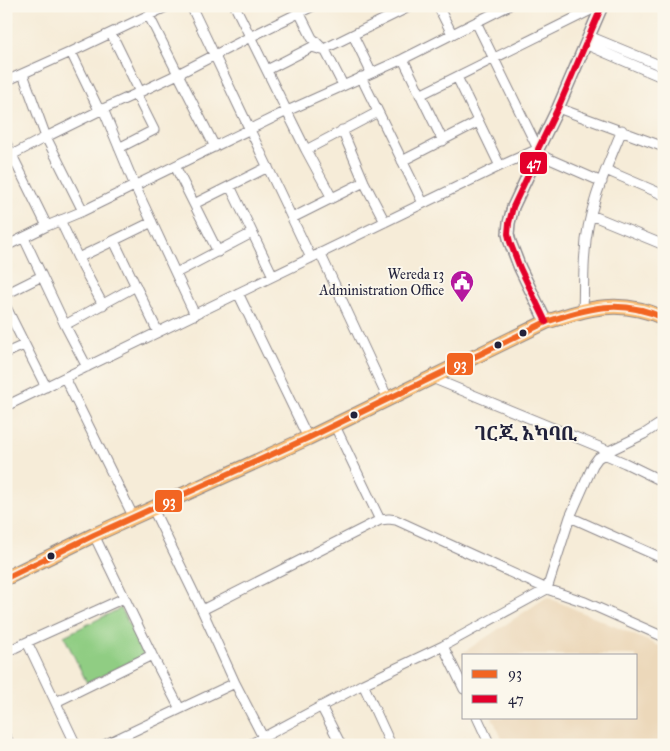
<svg xmlns="http://www.w3.org/2000/svg" width="670" height="751" viewBox="0 0 670 751" font-family="'IM FELL Great Primer','Noto Serif Ethiopic',serif">
	<style>
		.built { fill: #ecd8ba }
		.green { fill: #90cd83; stroke: #59785f }
		.lines { fill: none; stroke-linecap: round; stroke-linejoin: round }
		.minor-casing { stroke: #8c878a; stroke-width: 11 }
		.tertiary-casing { stroke: #8c878a; stroke-width: 14 }
		.primary-casing { stroke: #8c878a; stroke-width: 16 }
		.minor { stroke: #fff; stroke-width: 9 }
		.tertiary { stroke: #fff; stroke-width: 11 }
		.primary { stroke: #fdbc70; stroke-width: 14 }
		.bus-1-casing { stroke: #fbf7ec; stroke-width: 10 }
		.bus-2-casing { stroke: #fbf7ec; stroke-width: 10 }
		.bus-1 { stroke: #f26522; stroke-width: 6 }
		.bus-2 { stroke: #e4002b; stroke-width: 6 }
		.bus-dot { fill: #22223b; stroke: #fbf7ec; stroke-width: 2 }
		.labels { text-anchor: middle; stroke-width: 4; stroke-linejoin: round; paint-order: stroke }
		.poi-label { font-size: 14px; fill: #22223b; stroke: #fbf7ec; text-anchor: end }
		.district-label { font-size: 19px; font-weight: bold; fill: #22223b; stroke: #fbf7ec }
		.line-badge { stroke: #fbf7ec; stroke-width: 2 }
		.badge-label { font-size: 14px; text-anchor: middle; font-weight: bold; fill: #fff }
	</style>
	<rect width="100%" height="100%" fill="#fbf7ec"/>
	<filter id="ink" filterUnits="userSpaceOnUse"><feTurbulence type="fractalNoise" baseFrequency=".02" numOctaves="2"/><feDisplacementMap in="SourceGraphic" scale="10" xChannelSelector="R" yChannelSelector="G"/><feConvolveMatrix kernelMatrix="1 2 1 2 8 2 1 2 1" color-interpolation-filters="sRGB"/></filter>
	<filter id="wash" filterUnits="userSpaceOnUse"><feTurbulence type="fractalNoise" baseFrequency=".0096" numOctaves="4" result="noise"/><feDisplacementMap in="SourceGraphic" scale="20" xChannelSelector="R" yChannelSelector="G"/><feGaussianBlur stdDeviation="1.12" result="paint"/><feColorMatrix in="noise" values="0 0 0 0 0 0 0 0 0 0 0 0 0 0 0 0 0 1.4 0 .05"/><feComposite in="paint" operator="in"/></filter>
	<g filter="url(#wash)">
		<rect width="100%" height="100%" fill="#f6ecd8"/>
		<path class="built" d="M547,597L664,648V745H505L492,717H636V655H464V659L461,654Z"/>
		<path class="green" d="M121,608L144,655L87,683L64,636Z"/>
	</g>
	<g filter="url(#ink)">
		<g class="lines">
			<g class="minor-casing">
				<path id="minor" d="M191,6L311,258
					M235,6L306,150L332,198
					M296,6L312,38L326,52L343,85
					M438,6L452,34
					M149,16L178,74L250,37L313,6
					M353,35L371,72
					M589,36L664,67
					M585,44L664,78
					M71,52L98,108L103,109L135,186L195,315
					M403,59L443,141
					M267,70L312,47L322,50L411,6
					M23,74L46,137L103,109L140,92L111,33
					M361,77L423,203
					M457,77L500,166
					M6,81L71,52L168,6
					M140,92L178,74L215,147
					M420,95L599,6
					M558,108L664,147
					M342,130L364,182L385,222
					M6,143L47,226
					M119,148L154,130L136,94
					M306,150L378,112
					M538,154L602,182
					M6,158L46,137L83,211
					M402,161L478,122
					M175,166L218,252
					M606,170L664,195
					M230,186L273,276
					M194,204L268,167
					M591,215L664,245
					M292,218L364,182
					M60,220L78,258L103,305
					M24,238L65,325L87,367
					M114,241L158,332
					M6,246L47,226L83,211L287,111L403,59L508,6
					M320,253L388,399
					M78,258L152,222
					M176,273L252,233
					M238,293L308,438
					M6,294L42,276
					M6,307L46,387
					M583,310C584,291 583,271 585,252C587,210 606,169 622,130
					M65,325L136,286
					M6,353L24,345
					M65,378L134,518
					M432,378L609,451
					M6,406L500,166L538,149L476,22
					M334,424L380,520L389,519L396,520L547,589L585,602L664,637
					M604,454L625,463L664,482
					M153,509L202,610L235,683L267,745
					M570,517L664,559
					M94,535L152,655L180,709L235,683
					M202,610L380,520
					M27,642L124,598
					M443,646L547,589L570,517L593,465L598,458L609,451L644,434L664,421
					M6,652L27,642L76,745
					M363,684L391,745
					M56,702L152,655
					M321,706L341,745
					M477,717L490,745
					M6,737L10,745
					M104,745L180,709
					M249,745L363,684L443,646L464,689"/>
			</g>
			<g class="tertiary-casing">
				<path id="tertiary" d="M546,322L520,268L510,242L508,234L509,223L513,207L538,154V149L558,108L602,6"/>
			</g>
			<g class="primary-casing">
				<path id="primary" d="M6,578L94,535L308,438L546,322C589,308 620,298 664,318"/>
			</g>
			<use href="#minor" class="minor"/>
			<use href="#tertiary" class="tertiary"/>
			<use href="#primary" class="primary"/>
			<g class="bus-1-casing">
				<path id="bus-1" d="M6,578L94,535L308,438L546,322C589,308 620,298 664,318"/>
			</g>
			<g class="bus-2-casing">
				<path id="bus-2" d="M546,322L520,268L510,242L508,234L509,223L513,207L538,154V149L558,108L602,6"/>
			</g>
			<use href="#bus-1" class="bus-1"/>
			<use href="#bus-2" class="bus-2"/>
		</g>
	</g>
	<defs>
		<g id="civic-pin" transform="scale(1.25)"><path d="M0 17L-7.5 6A9.5 9.5 0 1 1 7.5 6Z" fill="#b5179e" stroke="#fbf7ec"/><path d="M-.6-6.5H3V-4.5H.6V-3L4-1V1h2V6H-6V1h2V-1L-.6-3ZM-1.2 2.5V6h2.4V2.5Z" fill="#fff"/></g>
	</defs>
	<g fill-rule="evenodd">
		<use href="#civic-pin" x="462" y="282"/>
	</g>
	<g class="bus-dot">
		<circle cx="523" cy="333" r="4.5"/>
		<circle cx="498" cy="345" r="4.5"/>
		<circle cx="354" cy="415" r="4.5"/>
		<circle cx="51" cy="556" r="4.5"/>
	</g>
	<g class="labels">
		<g class="poi-label">
			<text x="444" y="279">Wereda 13<tspan x="444" dy="16">Administration Office</tspan></text>
		</g>
		<g class="district-label">
			<text x="526" y="440">ገርጂ አካባቢ</text>
		</g>
	</g>
	<g class="line-badge">
		<rect x="519" y="151" width="29" height="24" rx="5" fill="#e4002b"/>
		<rect x="446" y="352" width="28" height="24" rx="5" fill="#f26522"/>
		<rect x="154" y="489" width="29" height="24" rx="5" fill="#f26522"/>
	</g>
	<g class="badge-label">
		<text x="534" y="168">47</text>
		<text x="460" y="369">93</text>
		<text x="169" y="506">93</text>
	</g>
	<rect width="670" height="751" fill="none" stroke="#fbf7ec" stroke-width="25"/>
	<rect x="462" y="654" width="175" height="65" fill="#fbf7ec" stroke="#a4a2a5"/>
	<rect x="472" y="670" width="25" height="8" fill="#f26522" stroke="#a4a2a5"/>
	<text x="508" y="678" font-size="15" fill="#22223b">93</text>
	<rect x="472" y="695" width="25" height="8" fill="#e4002b" stroke="#a4a2a5"/>
	<text x="508" y="704" font-size="15" fill="#22223b">47</text>
</svg>
